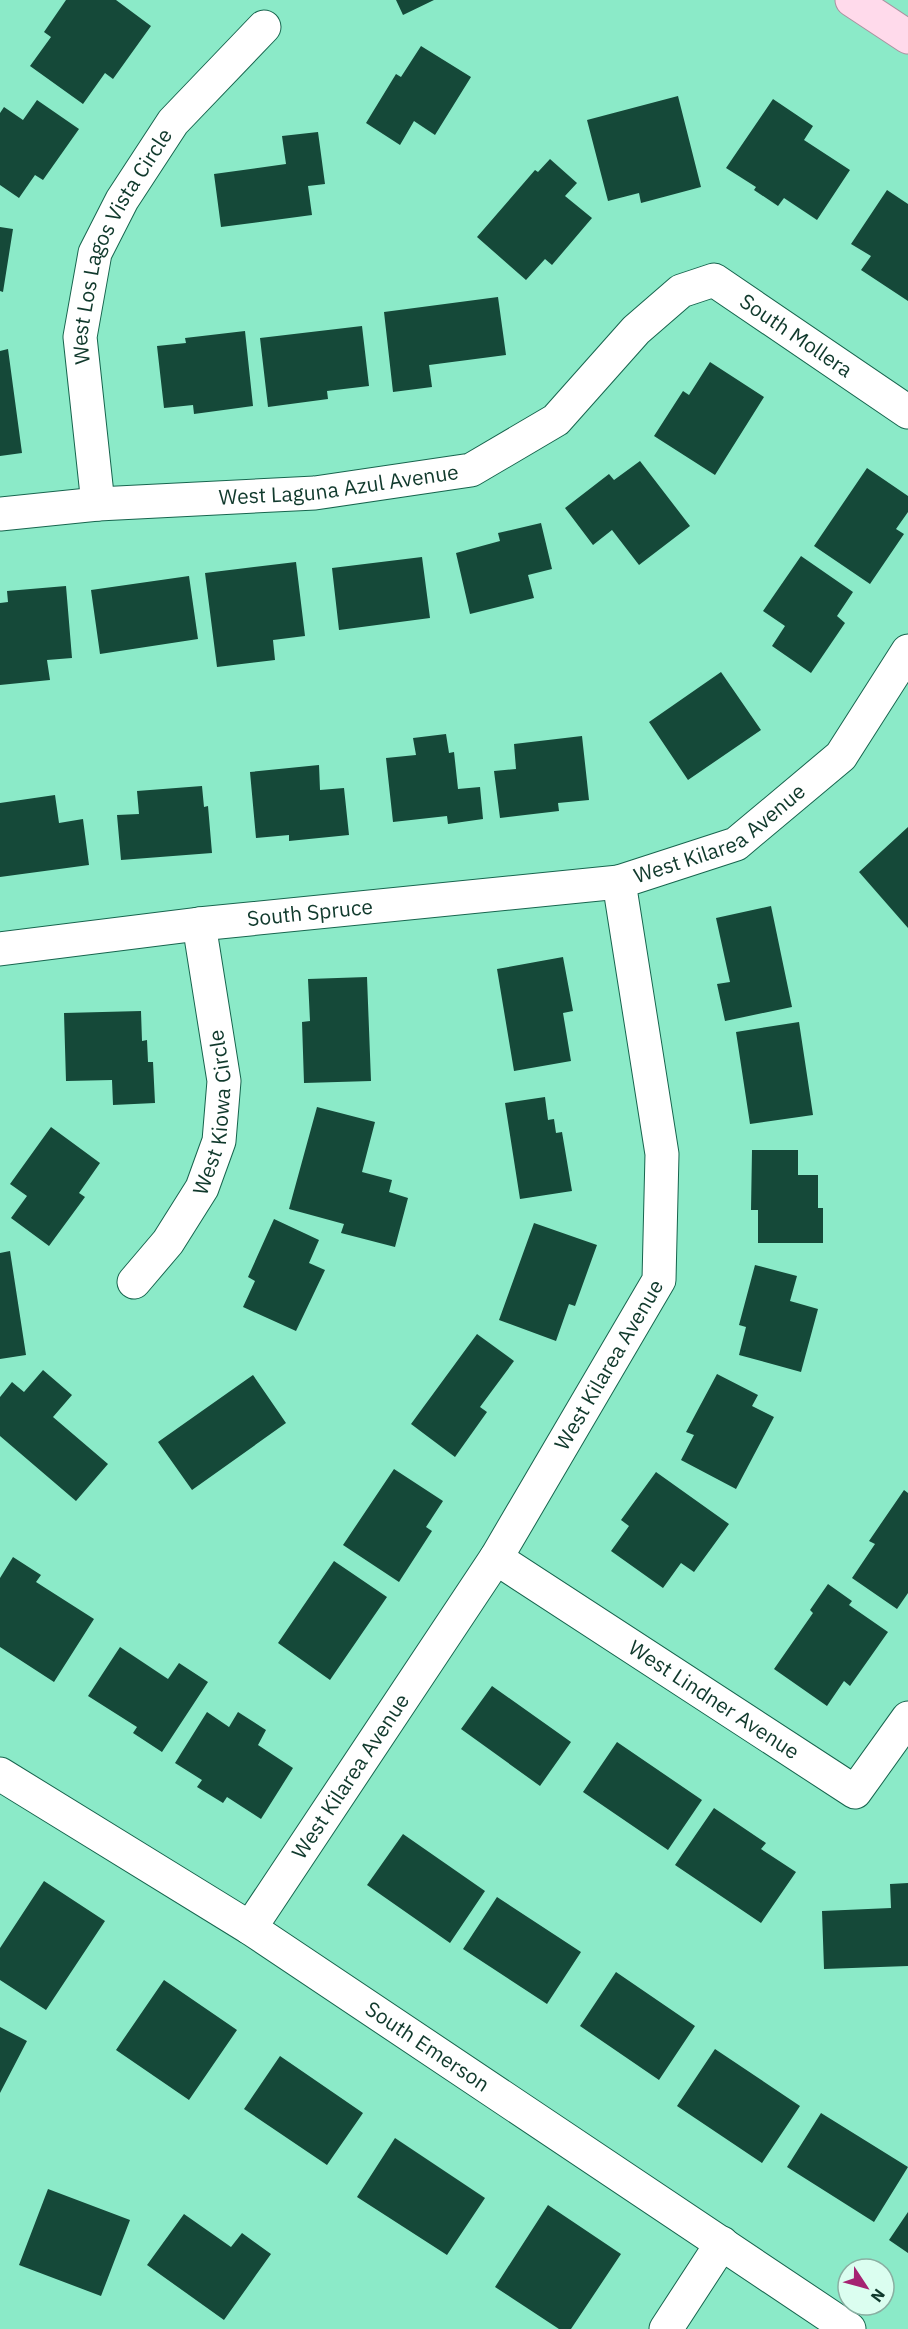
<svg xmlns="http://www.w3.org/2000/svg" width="908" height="2329" viewBox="0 0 908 2329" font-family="'IBM Plex Sans',sans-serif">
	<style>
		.building { fill: #154939 }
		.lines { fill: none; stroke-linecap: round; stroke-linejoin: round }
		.minor-casing { stroke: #17654e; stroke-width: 35 }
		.major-casing { stroke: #ab91a0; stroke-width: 35 }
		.minor { stroke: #fff; stroke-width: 33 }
		.major { stroke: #ffdaeb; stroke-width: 33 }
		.labels { text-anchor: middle; stroke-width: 6; stroke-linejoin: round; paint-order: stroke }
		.street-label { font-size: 21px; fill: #10392c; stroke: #dbfef0 }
	</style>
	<rect width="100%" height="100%" fill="#8beac8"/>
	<path class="building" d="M66,0H116L151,26L113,79L105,73L83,104L30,66L51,37L44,32Z
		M396,0H434L403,15Z
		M421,46L471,77L435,135L414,121L400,145L366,123L396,74L401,77Z
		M678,96L701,187L641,203L639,193L608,201L587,120Z
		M773,99L813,126L804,140L850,170L817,220L784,198L778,206L754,190L756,187L726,168Z
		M37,100L79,129L43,180L35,175L19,198L0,185V113L4,107L23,120Z
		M318,132L325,184L308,186L312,215L221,227L214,174L286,164L282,136Z
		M550,159L577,183L565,196L592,218L552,265L545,259L526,280L477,237L535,170L538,172Z
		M887,190L908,204V301L861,270L871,256L851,244Z
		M0,227L13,229L3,292L0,291Z
		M498,297L506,355L429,365L432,387L393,392L384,312Z
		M362,326L369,386L327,391L328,399L268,407L260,338Z
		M245,331L253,406L194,414L193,405L164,408L157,346L186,343L185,338Z
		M8,349L22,453L0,456V351Z
		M710,362L764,397L715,475L654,436L683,391L689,395Z
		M640,461L690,526L639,565L612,530L593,545L565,508L609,474L614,480Z
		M867,468L908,496V512L896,529L904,534L870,584L814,546Z
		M541,523L552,569L528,575L534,598L470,614L456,553L500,541L498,533Z
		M801,556L853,592L837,616L845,623L811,673L772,646L785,626L763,611Z
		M422,557L430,618L339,630L332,568Z
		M296,562L305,636L273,640L275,660L217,667L205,573Z
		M189,576L198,639L100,654L91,590Z
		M66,586L72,658L47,660L50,680L0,685V603L8,602L7,591Z
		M721,672L761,730L688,780L649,722Z
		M446,734L449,753L454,752L458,789L480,787L483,819L448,824L447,816L393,822L386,758L416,755L413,738Z
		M582,736L589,800L558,803L559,811L500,818L494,771L516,769L514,744Z
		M319,765L320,790L344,788L349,835L289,841V835L256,838L250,772Z
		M202,786L204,807L208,806L212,853L121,860L117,815L139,814L137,791Z
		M55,795L59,823L83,819L89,865L0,877V803Z
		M908,827V928L859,872Z
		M771,906L792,1007L725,1021L717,984L730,982L716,918Z
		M563,957L573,1011L563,1013L571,1061L514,1071L497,969Z
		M367,977L371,1081L304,1083L302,1022L310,1021L308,979Z
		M141,1011L142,1041L147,1040L148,1062H153L155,1103L113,1105L112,1080L66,1081L64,1013Z
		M799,1022L813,1115L750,1124L736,1032Z
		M545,1097L548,1120L554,1119L556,1133L562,1132L572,1191L520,1199L505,1103Z
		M317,1107L375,1122L362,1172L392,1180L389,1192L408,1198L395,1247L341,1233L344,1224L289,1209Z
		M51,1127L100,1163L79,1193L85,1197L49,1246L11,1218L27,1196L10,1184Z
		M752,1150H798V1175H818V1208H823V1243H758V1210H751Z
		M274,1219L319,1240L309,1263L325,1270L296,1331L243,1307L255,1281L248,1277Z
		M534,1223L597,1245L575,1306L569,1304L556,1341L499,1320Z
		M10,1251L26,1355L0,1359V1253Z
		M755,1265L797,1276L790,1301L818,1309L801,1372L739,1355L746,1327L739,1325Z
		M477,1334L514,1361L480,1407L487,1412L455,1457L411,1424Z
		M43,1370L72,1395L53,1417L108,1464L76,1501L0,1436V1397L12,1382L24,1392Z
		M717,1374L758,1395L752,1406L774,1417L736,1489L681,1460L694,1435L686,1432Z
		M253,1375L286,1423L192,1490L158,1442Z
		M394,1469L443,1501L426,1527L432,1531L399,1582L343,1545Z
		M656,1472L729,1524L694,1572L681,1563L663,1588L611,1551L629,1526L621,1520Z
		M904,1490L908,1493V1593L897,1609L852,1578L875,1544L869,1541Z
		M13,1557L41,1575L36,1582L94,1619L54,1682L0,1647V1578Z
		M334,1561L387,1597L330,1680L278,1643Z
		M828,1584L852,1601L849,1605L888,1632L850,1686L844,1681L827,1706L774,1669L813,1613L810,1610Z
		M120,1647L168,1679L179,1663L208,1682L162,1752L133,1733L137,1727L88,1696Z
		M492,1686L571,1742L540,1786L461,1729Z
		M207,1712L229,1727L238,1712L266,1730L258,1745L293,1768L261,1819L227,1797L223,1803L197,1787L202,1780L175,1763Z
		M617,1742L702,1800L668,1850L583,1792Z
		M714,1808L766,1843L761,1849L796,1872L761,1923L675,1865Z
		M403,1834L485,1891L450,1943L367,1885Z
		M44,1881L105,1921L46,2010L0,1980V1948Z
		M908,1883V1966L824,1969L822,1911L891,1908L890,1884Z
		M497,1897L581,1952L547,2004L463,1949Z
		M616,1972L695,2026L659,2080L580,2026Z
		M164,1980L237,2030L189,2100L116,2050Z
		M0,2027L27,2041L0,2093Z
		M715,2049L800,2106L762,2163L677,2106Z
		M280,2056L363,2113L327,2165L244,2109Z
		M821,2113L908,2167L874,2222L787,2167Z
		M395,2138L485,2198L447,2255L357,2197Z
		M48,2189L130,2220L101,2296L19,2265Z
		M548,2205L621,2254L571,2329H559L495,2287Z
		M908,2212V2253L889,2240Z
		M184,2214L231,2247L242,2233L271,2254L224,2320L147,2265Z"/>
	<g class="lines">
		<g class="minor-casing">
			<g id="minor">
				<path id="s1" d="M98,504L80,337L95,253L122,200L173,122L264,27"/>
				<path id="s2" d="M0,514L98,504L315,493L471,470L556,420L636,330L681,291L714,280L908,412"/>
				<path id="s3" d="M0,949L199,924L619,882"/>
				<path id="s4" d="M134,1282L168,1242L202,1188L219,1141L224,1081L199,924"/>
				<path id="s5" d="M496,1558L855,1792L908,1718"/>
				<path id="s6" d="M0,1774L250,1928L849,2329"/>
				<path id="s7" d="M250,1928L496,1558L659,1280L662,1154L619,882L736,844L841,756L908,651"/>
				<path d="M666,2329L722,2243"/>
			</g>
		</g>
		<g class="major-casing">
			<path id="major" d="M852,0L908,37"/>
		</g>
		<use href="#minor" class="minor"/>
		<use href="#major" class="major"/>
	</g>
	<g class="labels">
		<g class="street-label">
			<text dy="7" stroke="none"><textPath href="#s1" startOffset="268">West Los Lagos Vista Circle</textPath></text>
			<text dy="7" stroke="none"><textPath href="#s2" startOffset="886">South Mollera</textPath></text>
			<text dy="7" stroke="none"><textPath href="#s2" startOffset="340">West Laguna Azul Avenue</textPath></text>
			<text dy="7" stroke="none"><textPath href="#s7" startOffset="1281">West Kilarea Avenue</textPath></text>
			<text dy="7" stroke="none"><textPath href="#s3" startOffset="312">South Spruce</textPath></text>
			<text dy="7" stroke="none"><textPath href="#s4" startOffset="194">West Kiowa Circle</textPath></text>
			<text dy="7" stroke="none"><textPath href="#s7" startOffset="668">West Kilarea Avenue</textPath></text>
			<text dy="7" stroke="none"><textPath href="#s5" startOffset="260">West Lindner Avenue</textPath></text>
			<text dy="7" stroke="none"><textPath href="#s7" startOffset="182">West Kilarea Avenue</textPath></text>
			<text dy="7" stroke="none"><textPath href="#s6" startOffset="507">South Emerson</textPath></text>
		</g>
	</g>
	<g transform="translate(866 2287) rotate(126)"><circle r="28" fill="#dbfef0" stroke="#8aafa2" stroke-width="1.5"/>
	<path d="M0-4.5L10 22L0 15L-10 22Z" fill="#a52372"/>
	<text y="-9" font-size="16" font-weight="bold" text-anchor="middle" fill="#10392c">N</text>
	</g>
</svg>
